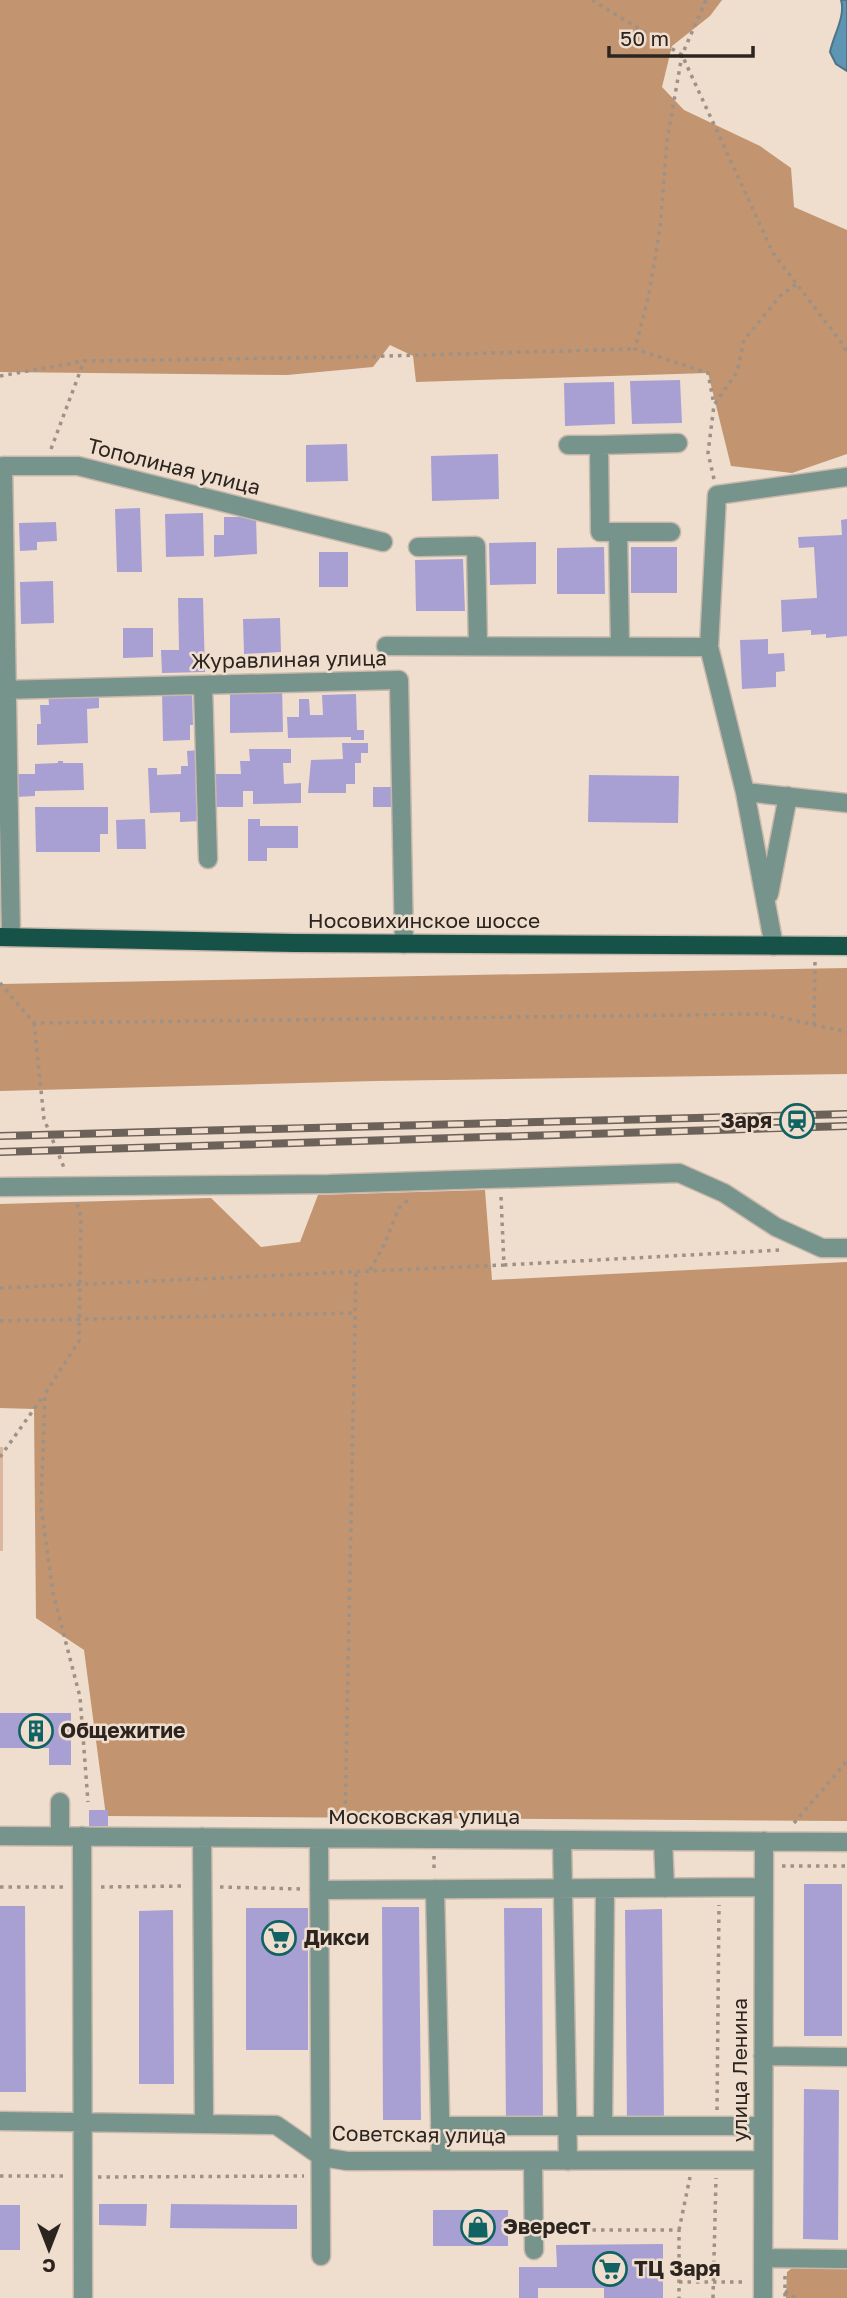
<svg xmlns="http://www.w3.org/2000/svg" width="847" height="2298" viewBox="0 0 847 2298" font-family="'Golos Text',sans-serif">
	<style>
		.green { fill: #dbb89b }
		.forest { fill: #c29570 }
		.water { fill: #5d96b3; stroke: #4e7487; stroke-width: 2 }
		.building { fill: #a8a0d3 }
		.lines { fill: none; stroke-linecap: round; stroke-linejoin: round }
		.minor-casing { stroke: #c8b8ab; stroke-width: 21 }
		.major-casing { stroke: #c8b8ab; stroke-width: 21 }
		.path { stroke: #9e9186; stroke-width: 3.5; stroke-dasharray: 3.5 5; stroke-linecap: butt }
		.minor { stroke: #76938c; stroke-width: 18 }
		.major { stroke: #165248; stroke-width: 18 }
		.rail-casing { stroke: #6d625a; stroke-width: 8 }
		.rail { stroke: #efddce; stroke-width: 5; stroke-dasharray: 16; stroke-linecap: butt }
		.labels { text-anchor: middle; stroke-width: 5; stroke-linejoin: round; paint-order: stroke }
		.street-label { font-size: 21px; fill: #2b241f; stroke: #efddce }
		.poi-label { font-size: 21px; font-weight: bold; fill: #2b241f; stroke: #efddce; text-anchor: start }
	</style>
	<rect width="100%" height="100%" fill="#efddce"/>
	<path class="green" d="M0,1447H3V1551H0Z"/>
	<path class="forest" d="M0,0H722L710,16L672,46L662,87L684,110L760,146L791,168L794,207L847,230V454L792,473L731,466L708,373L416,382L413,356L390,345L373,367L287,375L0,372Z
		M847,968V1074L375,1081L0,1091V984Z
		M485,1190L492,1280L847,1262V1821L106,1816L84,1650L36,1618L34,1409L0,1408V1204L211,1198L261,1247L300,1242L318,1195Z
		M796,2265H847V2298H786L787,2272Z"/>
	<path class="water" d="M841,0H847V71L836,64L830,52C833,36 846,16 841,0Z"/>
	<path class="building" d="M680,380L682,423L632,424L630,381Z
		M614,382L615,424L565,426L564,383Z
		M347,444L348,481L306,482V445Z
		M498,454L499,499L432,501L431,456Z
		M140,508L142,572H117L115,509Z
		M203,513L204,556L166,557L165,514Z
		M224,517H256L257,554L214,557V535H224Z
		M847,519V636L826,638V634L811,635V630L782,632L781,600L817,598L814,547L799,548L798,537L842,535L841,520Z
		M56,522L57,541L37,542V550L20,551L19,523Z
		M536,542V584L490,585L489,543Z
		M604,547L605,594H557V548Z
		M631,547H677V593H631Z
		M319,552H348V587H319Z
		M463,559L465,611H416L415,560Z
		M53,581L54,623L21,624L20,582Z
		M178,598H203L205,672L162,673L161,650H179Z
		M280,618L281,652L244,654L243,619Z
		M123,628H153V657L123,658Z
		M768,639V654L784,653L785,671L776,672V687L742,689L740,640Z
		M282,686L283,732L230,733V693Z
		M192,688L193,725H190V740L163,741L162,692Z
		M99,690V708L87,709L88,743L37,745V724H41L40,705H49L48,691Z
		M356,694L357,730H364V740H351V737L288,738L287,717H299V699H309L310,715H323L322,695Z
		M342,743H368V753H361V763H355V784H346V793H308L311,760L343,759Z
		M249,749H291V763H283L284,784L301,783V803L253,804V791H243V807H214V774H241L240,761H250Z
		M199,750L201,821L180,822V812L150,813L148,768H157V775L181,774V766H188L187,751Z
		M58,761H63V763H83L84,790L35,791V796L15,797L17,774H35V764L58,763Z
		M589,775L679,776L678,823L588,822Z
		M373,787H399L400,807H373Z
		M35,807H108V834H100V852H36Z
		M145,819L146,849H117L116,820Z
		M248,819H260V826H298V848H267V861H248Z
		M0,1713H71V1765H49V1748H0Z
		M89,1810H108V1826H89Z
		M804,1884H842V2036H804Z
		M0,1906H25L26,2092H0Z
		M382,1907H419L421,2120H383Z
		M246,1908H308V2050H246Z
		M504,1908H542L543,2121H506Z
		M662,1909L664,2122L627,2123L625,1910Z
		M173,1910L174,2084H139V1911Z
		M804,2089L839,2090L838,2240L803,2239Z
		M99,2204H147L146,2226L99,2225Z
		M171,2204L297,2205V2229L170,2228Z
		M0,2205H20V2250H0Z
		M433,2210H508V2246H433Z
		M663,2244V2298H604V2288H538V2298H519V2267H557L556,2245Z"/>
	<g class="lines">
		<g class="minor-casing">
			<path id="minor" d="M568,445H599
				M618,532H671
				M418,547L476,546L478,646
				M620,645L618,532H600L599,445L678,443
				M386,646L709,647L745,792L774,946
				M709,647L717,495L847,477
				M203,685L208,859
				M0,690L399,680L404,944
				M745,792L847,803
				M769,894L788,796
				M11,937L3,466H78L383,542
				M0,1187L329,1184L679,1173L724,1193L776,1227L822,1248H847
				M0,1836L847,1842
				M60,1836V1802
				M82,1836L83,2298
				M202,1837L204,2124
				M319,1839L321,2256
				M562,1840L568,2161
				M663,1841L665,1888
				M435,1889L441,2160
				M319,1890L764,1887
				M763,2056L847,2057
				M0,2121L276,2125L322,2157L347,2161L762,2160
				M440,2126H763
				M603,2126L605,1889
				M533,2161L534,2250
				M763,2258L847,2259
				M763,2298L764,1841"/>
		</g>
		<g class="major-casing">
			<path id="major" d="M0,937L295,943L847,946"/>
		</g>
		<path class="path" d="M592,0L682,55L773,253L844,346L847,354
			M706,0L682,55L667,141L660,228L649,294L635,349L708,373L714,405
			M0,376L84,361
			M51,449L84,361L352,357L635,349
			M714,479L708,453L714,405L737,372L744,340L780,296L796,284
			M0,983L34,1023L765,1014L847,1032
			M34,1023L44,1119L65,1170
			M814,1025L815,962
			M501,1197L504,1265L781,1250
			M77,1204L81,1217L79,1341L45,1394L41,1507L53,1593L80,1697L88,1802
			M370,1270L384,1245L399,1208L409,1199
			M0,1288L504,1265
			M0,1321L355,1313
			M0,1457L44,1395
			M345,1821L356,1270
			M794,1823L847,1761
			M434,1856V1873
			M782,1866H847
			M0,1887H65
			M101,1887L184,1886
			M220,1887L303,1889
			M717,2110L719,1905
			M0,2176H66
			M98,2177L304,2176
			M550,2230H679V2298
			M679,2230L690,2177
			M785,2276V2298
			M679,2282H747
			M785,2291L795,2298
			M713,2298L716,2178"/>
		<use href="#minor" class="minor"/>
		<use href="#major" class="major"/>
		<g class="rail-casing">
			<path id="rail" d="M0,1136L847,1114
				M0,1152L847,1126"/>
		</g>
		<use href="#rail" class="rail"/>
	</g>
	<defs>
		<g id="station-ring" transform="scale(1.75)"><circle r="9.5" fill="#efddce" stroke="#116263" stroke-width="1.5"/><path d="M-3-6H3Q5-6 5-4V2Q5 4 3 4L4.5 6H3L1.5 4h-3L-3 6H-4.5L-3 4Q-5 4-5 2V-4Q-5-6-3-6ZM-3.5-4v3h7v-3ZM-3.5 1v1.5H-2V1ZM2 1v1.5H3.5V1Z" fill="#116263"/></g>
		<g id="building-ring" transform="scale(1.75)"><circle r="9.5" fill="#efddce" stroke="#116263" stroke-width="1.5"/><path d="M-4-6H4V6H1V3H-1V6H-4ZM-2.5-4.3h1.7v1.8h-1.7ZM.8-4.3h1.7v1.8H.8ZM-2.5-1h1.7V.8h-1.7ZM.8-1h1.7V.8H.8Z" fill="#116263"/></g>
		<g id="supermarket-ring" transform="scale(1.75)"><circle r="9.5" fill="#efddce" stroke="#116263" stroke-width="1.5"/><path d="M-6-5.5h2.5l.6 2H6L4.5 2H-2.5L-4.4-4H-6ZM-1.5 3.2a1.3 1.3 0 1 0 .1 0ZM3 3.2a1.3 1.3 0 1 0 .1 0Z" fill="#116263"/></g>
		<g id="shop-ring" transform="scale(1.75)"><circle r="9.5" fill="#efddce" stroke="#116263" stroke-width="1.5"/><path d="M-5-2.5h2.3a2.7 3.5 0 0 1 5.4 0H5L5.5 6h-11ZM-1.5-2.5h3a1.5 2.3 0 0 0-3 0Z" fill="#116263"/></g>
	</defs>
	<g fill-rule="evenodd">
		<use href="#station-ring" x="797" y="1121"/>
		<use href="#building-ring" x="36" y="1731"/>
		<use href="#supermarket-ring" x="279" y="1938"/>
		<use href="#shop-ring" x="478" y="2227"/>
		<use href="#supermarket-ring" x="610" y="2269"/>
	</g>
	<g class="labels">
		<g class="street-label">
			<text transform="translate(174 467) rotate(14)" y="7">Тополиная улица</text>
			<text transform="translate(289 660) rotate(-1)" y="7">Журавлиная улица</text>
			<text x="424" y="928">Носовихинское шоссе</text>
			<text x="424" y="1824">Московская улица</text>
			<text transform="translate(740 2070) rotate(-90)" y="7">улица Ленина</text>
			<text transform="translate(419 2135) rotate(1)" y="7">Советская улица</text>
		</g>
		<g class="poi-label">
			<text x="772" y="1128" text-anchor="end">Заря</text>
			<text x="60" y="1738">Общежитие</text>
			<text x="304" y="1945">Дикси</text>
			<text x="503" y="2234">Эверест</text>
			<text x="634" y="2276">ТЦ Заря</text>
		</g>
	</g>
	<g transform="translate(49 2249) rotate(180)" stroke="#efddce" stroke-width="5" paint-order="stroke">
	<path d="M0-5L12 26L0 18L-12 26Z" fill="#2b241f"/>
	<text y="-10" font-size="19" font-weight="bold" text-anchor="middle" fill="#2b241f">С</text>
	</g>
	<path d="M609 46v10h144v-10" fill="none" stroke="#2b241f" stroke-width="3.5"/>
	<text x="620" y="46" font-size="21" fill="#2b241f" stroke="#efddce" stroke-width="5" paint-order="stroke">50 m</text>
</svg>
